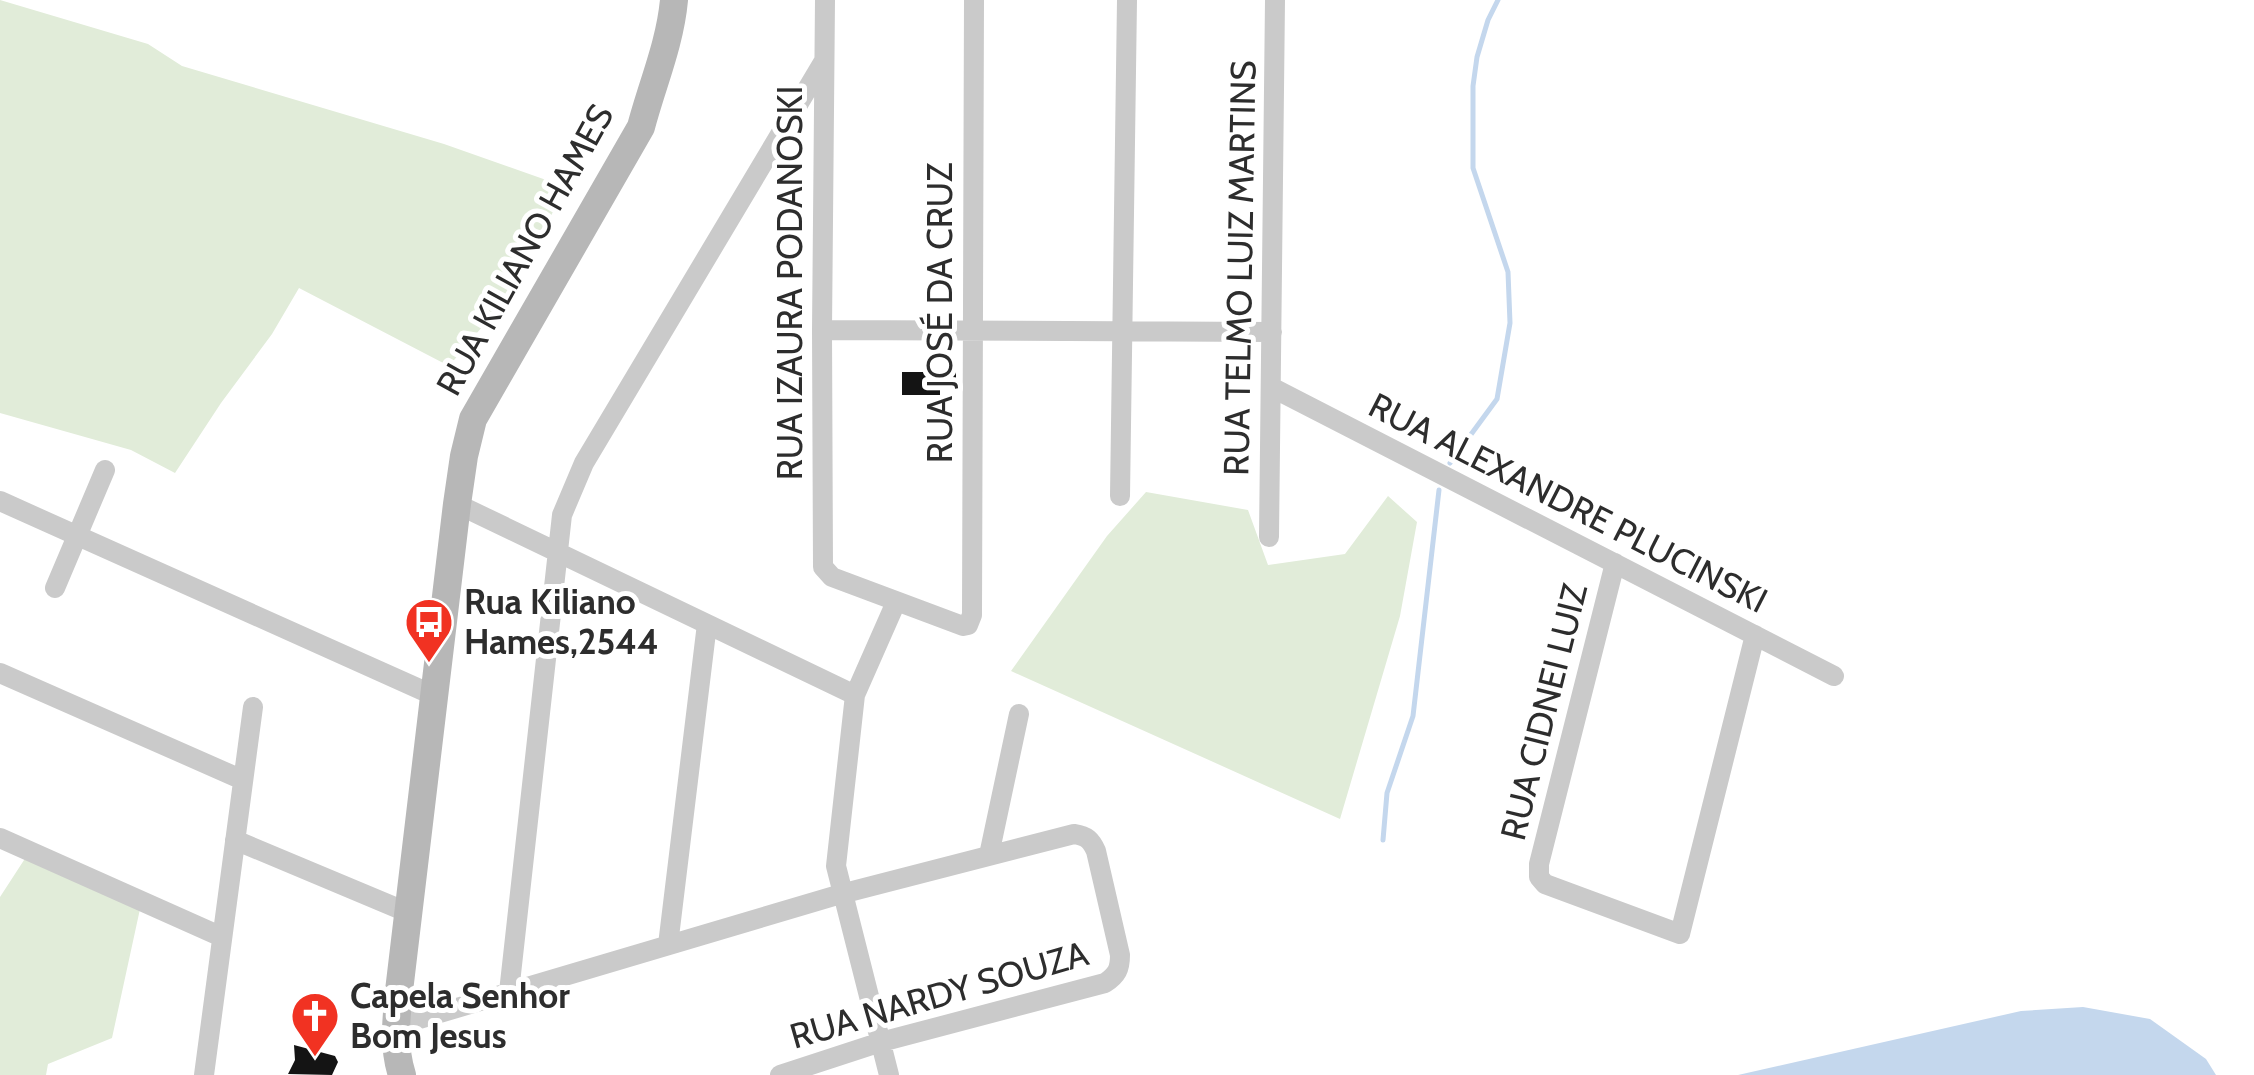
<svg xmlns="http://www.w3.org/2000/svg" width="2254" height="1075" viewBox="0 0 2254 1075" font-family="Cabin,sans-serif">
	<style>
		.green { fill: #e1ecd9 }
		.water { fill: #c4d7ed }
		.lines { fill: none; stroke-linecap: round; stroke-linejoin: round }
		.stream { stroke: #c4d7ed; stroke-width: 5 }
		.building { fill: #141414 }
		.minor { stroke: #cacaca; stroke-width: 20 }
		.secondary { stroke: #b7b7b7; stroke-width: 28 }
		.labels { text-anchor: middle; stroke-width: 10; stroke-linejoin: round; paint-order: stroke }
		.street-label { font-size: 35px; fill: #2d2d2d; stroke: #fff }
		.poi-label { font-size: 35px; font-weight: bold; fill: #2d2d2d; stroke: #fff; text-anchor: start }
	</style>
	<rect width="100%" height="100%" fill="#fff"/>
	<path class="green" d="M0,0L148,44L182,66L444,144L566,187L510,294L449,366L299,288L272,334L221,403L175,473L131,450L0,413Z
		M1146,492L1248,510L1268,565L1345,554L1388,496L1417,522L1400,616L1340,819L1011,671L1107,536Z
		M26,857L140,909L112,1038L48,1064L46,1075H0V897Z"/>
	<path class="water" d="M2083,1007L2150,1019L2206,1059L2216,1075H1738L2021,1011Z"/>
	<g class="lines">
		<path class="stream" d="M1450,463L1497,399L1510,323L1508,272L1473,168V86L1477,57L1488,20L1498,0
			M1383,840L1387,793L1413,716L1439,490"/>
	</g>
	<path class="building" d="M902,372H956V384H940V395H902Z
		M294,1045L335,1056L338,1062L332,1075L288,1074L295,1060Z"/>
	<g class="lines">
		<path class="minor" d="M825,0L822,330L823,567L832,577L963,626L968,625L972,615L974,0
			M822,330L1272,332
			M1271,387L1834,676
			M1120,496L1127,0
			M0,501L435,696
			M457,504L855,695
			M1269,537L1275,0
			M1615,563L1539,864V877L1545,884L1680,934L1755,635
			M55,588L105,470
			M0,673L243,780
			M0,838L222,937
			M235,840L409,913
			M989,855L1019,714
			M668,945L707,624
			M509,992L562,515L584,463L824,61
			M396,1026L841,894L1074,834C1087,836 1091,840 1096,851L1120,955C1120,969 1117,975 1105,983L881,1042L780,1075
			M204,1075L253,707
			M889,1075L836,866L855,695L896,602"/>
		<path class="secondary" d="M402,1075C393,1047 396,1020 399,991L457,504L464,456L473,419L641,127C652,85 670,44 674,0"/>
	</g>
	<defs>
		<g id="bus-pin" transform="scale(2.5)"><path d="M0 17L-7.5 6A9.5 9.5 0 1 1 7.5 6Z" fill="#f13222" stroke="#fff"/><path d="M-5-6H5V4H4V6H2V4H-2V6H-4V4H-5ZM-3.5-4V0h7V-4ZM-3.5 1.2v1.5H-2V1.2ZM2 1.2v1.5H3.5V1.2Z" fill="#fff"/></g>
		<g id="church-pin" transform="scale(2.5)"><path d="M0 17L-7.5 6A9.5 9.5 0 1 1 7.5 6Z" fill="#f13222" stroke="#fff"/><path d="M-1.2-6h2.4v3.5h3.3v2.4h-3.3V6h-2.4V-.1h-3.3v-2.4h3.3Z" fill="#fff"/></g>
	</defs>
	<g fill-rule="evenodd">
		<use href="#bus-pin" x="429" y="622"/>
		<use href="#church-pin" x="315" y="1016"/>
	</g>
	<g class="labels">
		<g class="street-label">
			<text transform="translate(525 250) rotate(-61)" y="12">RUA KILIANO HAMES</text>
			<text transform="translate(1240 268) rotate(-89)" y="12">RUA TELMO LUIZ MARTINS</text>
			<text transform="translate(790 283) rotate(-90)" y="12">RUA IZAURA PODANOSKI</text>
			<text transform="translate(940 313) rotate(-90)" y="12">RUA JOSÉ DA CRUZ</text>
			<text transform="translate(1568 503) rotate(27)" y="12">RUA ALEXANDRE PLUCINSKI</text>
			<text transform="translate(1544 712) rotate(-76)" y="12">RUA CIDNEI LUIZ</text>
			<text transform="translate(939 995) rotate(-16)" y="12">RUA NARDY SOUZA</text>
		</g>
		<g class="poi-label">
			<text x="464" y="614">Rua Kiliano<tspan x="464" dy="40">Hames,2544</tspan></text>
			<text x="350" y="1008">Capela Senhor<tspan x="350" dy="40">Bom Jesus</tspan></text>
		</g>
	</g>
</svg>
